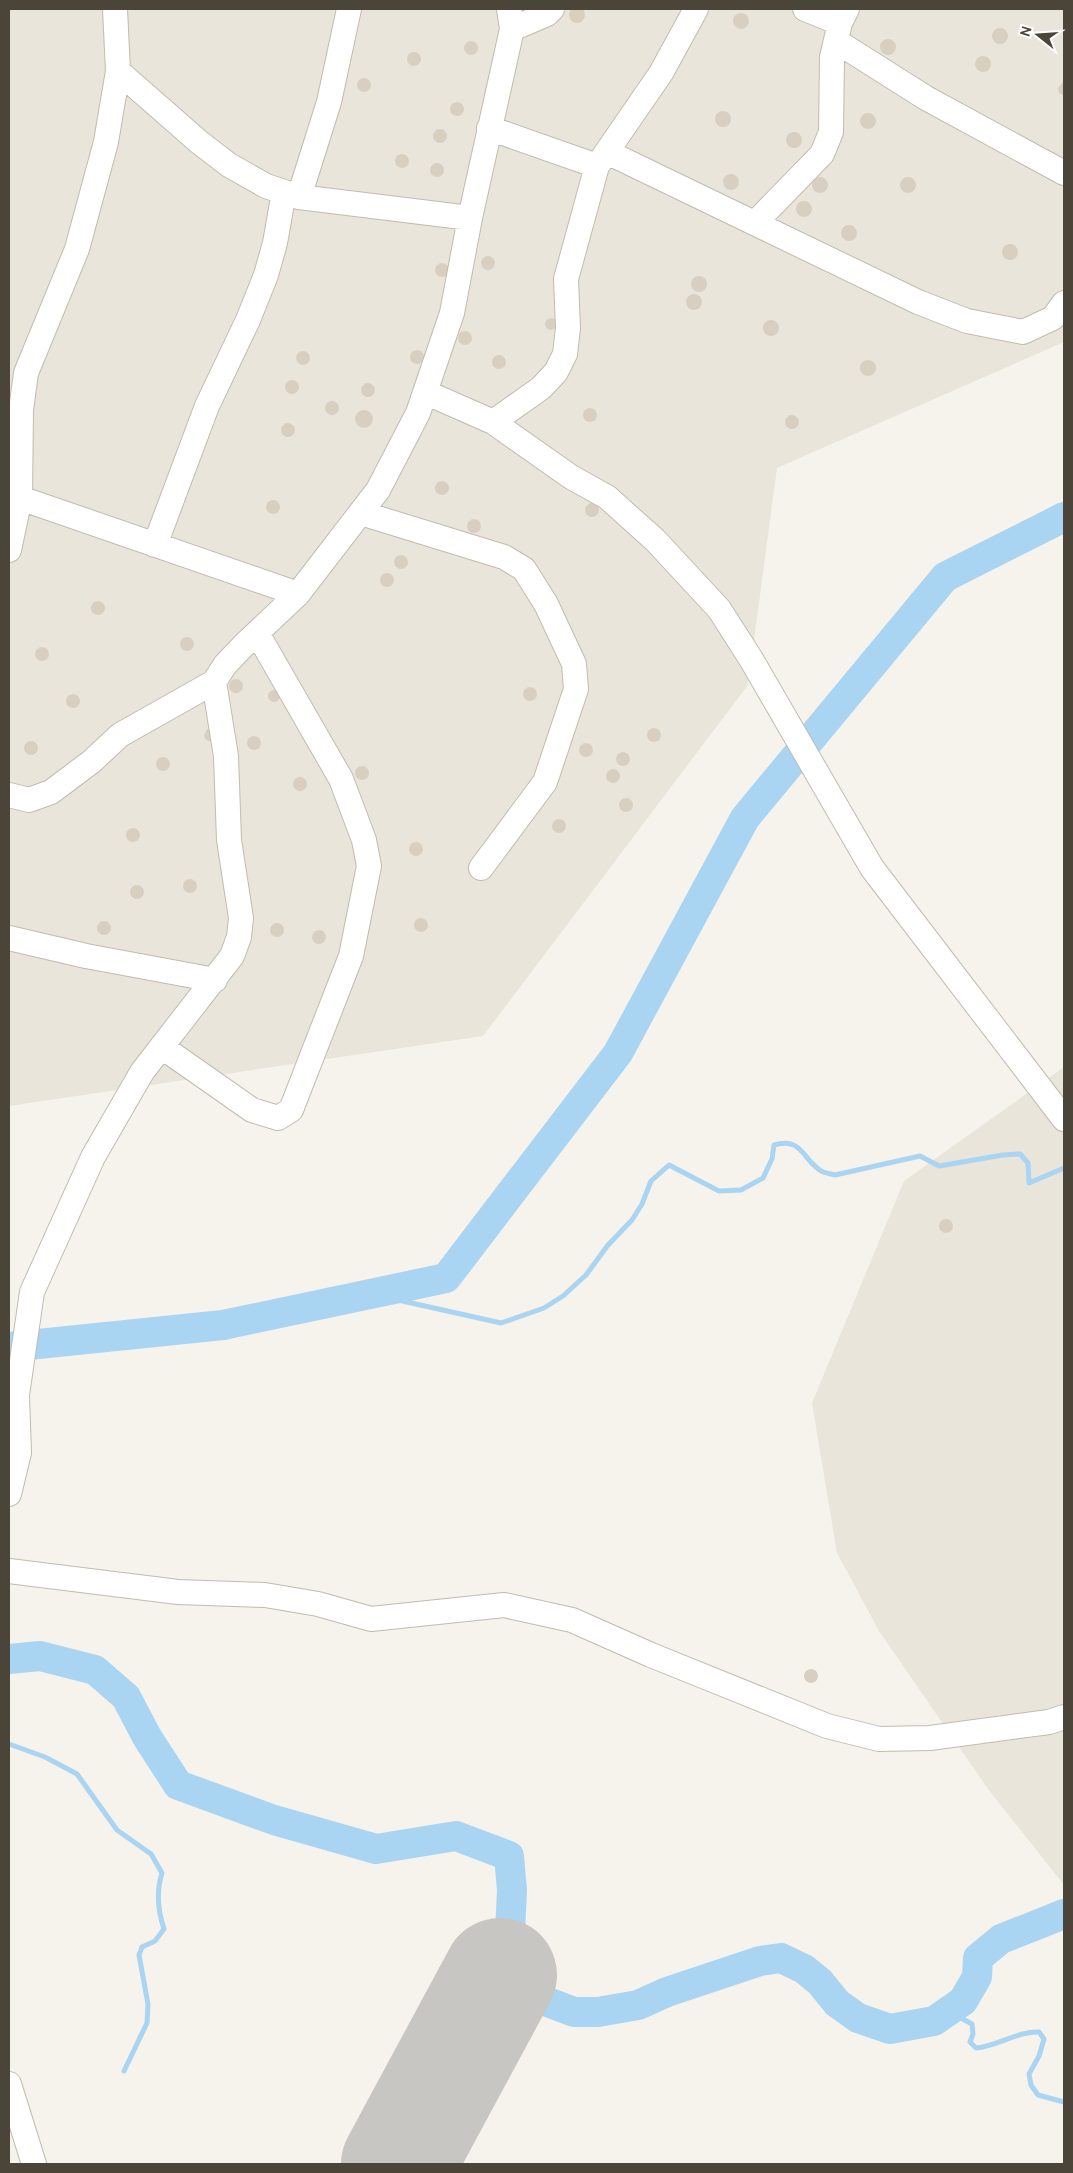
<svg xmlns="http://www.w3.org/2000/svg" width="1073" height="2173" viewBox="0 0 1073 2173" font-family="Overpass,sans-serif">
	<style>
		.residential { fill: #eae5da }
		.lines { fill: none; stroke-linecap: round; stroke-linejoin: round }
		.stream { stroke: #a9d4f2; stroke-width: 5 }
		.river { stroke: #a9d4f2; stroke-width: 30 }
		.runway { stroke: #c8c6c3; stroke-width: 114 }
		.building { fill: #d8cfc1 }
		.minor-casing { stroke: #c2bbae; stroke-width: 26 }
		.minor { stroke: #fff; stroke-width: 24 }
	</style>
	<rect width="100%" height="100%" fill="#f6f3ec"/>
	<path class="residential" d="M9,9H1064V342L777,468L748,685L483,1036L9,1106Z
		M1064,1067V1885L988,1789L879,1631L837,1553L812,1403L904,1181Z"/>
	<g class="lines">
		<path class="stream" d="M371,1294L501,1323L544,1308L563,1296L586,1275L608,1245L632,1220L642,1204L651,1181L669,1165L719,1191L741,1190L763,1178L772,1159L774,1145C803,1136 803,1162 823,1172C826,1173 831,1174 835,1175L920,1156L939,1166L1003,1155L1020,1154L1028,1163L1029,1183L1064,1168
			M9,1744L45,1757L77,1774L117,1830L151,1854L162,1873C156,1892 158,1911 164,1929L155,1941L142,1947L139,1955L148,2004L147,2023L124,2071
			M948,2011L972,2024L973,2034L970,2042L976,2048C998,2046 1018,2031 1039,2032L1044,2039L1039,2056L1029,2074L1031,2085L1038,2095L1064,2102"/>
		<path class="river" d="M9,1347L223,1325L446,1278L618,1053L745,818L945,577L1064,517
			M9,1659L40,1656L95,1670L126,1697L147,1737L178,1785L274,1820L376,1849L456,1836L509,1856L512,1890L508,1976L515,1988L532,1996L574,2012H598L638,2005L667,1992L760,1961L781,1958L804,1969L820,1982L837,2003L858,2018L890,2029L934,2021L963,2001L977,1977L978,1958L1001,1939L1064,1914"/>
		<path class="runway" d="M398,2164L500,1975"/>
	</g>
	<path class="building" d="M569 15a8 8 0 1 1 16 0a8 8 0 1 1-16 0Z
		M733 21a8 8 0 1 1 16 0a8 8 0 1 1-16 0Z
		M992 36a8 8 0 1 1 16 0a8 8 0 1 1-16 0Z
		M880 47a8 8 0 1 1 16 0a8 8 0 1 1-16 0Z
		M464 48a7 7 0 1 1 14 0a7 7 0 1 1-14 0Z
		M407 59a7 7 0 1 1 14 0a7 7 0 1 1-14 0Z
		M975 64a8 8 0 1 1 16 0a8 8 0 1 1-16 0Z
		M357 85a7 7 0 1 1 14 0a7 7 0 1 1-14 0Z
		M1064,81V96L1059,93L1058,88Z
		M450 109a7 7 0 1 1 14 0a7 7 0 1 1-14 0Z
		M715 119a8 8 0 1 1 16 0a8 8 0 1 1-16 0Z
		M860 121a8 8 0 1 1 16 0a8 8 0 1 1-16 0Z
		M433 136a7 7 0 1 1 14 0a7 7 0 1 1-14 0Z
		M786 140a8 8 0 1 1 16 0a8 8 0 1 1-16 0Z
		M395 161a7 7 0 1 1 14 0a7 7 0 1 1-14 0Z
		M430 170a7 7 0 1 1 14 0a7 7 0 1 1-14 0Z
		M723 182a8 8 0 1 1 16 0a8 8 0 1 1-16 0Z
		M812 185a8 8 0 1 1 16 0a8 8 0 1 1-16 0Z
		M900 185a8 8 0 1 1 16 0a8 8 0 1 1-16 0Z
		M796 209a8 8 0 1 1 16 0a8 8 0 1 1-16 0Z
		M841 233a8 8 0 1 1 16 0a8 8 0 1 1-16 0Z
		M1002 252a8 8 0 1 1 16 0a8 8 0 1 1-16 0Z
		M481 263a7 7 0 1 1 14 0a7 7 0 1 1-14 0Z
		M435 270a7 7 0 1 1 14 0a7 7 0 1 1-14 0Z
		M691 284a8 8 0 1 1 16 0a8 8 0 1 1-16 0Z
		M686 302a8 8 0 1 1 16 0a8 8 0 1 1-16 0Z
		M545 324a6 6 0 1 1 12 0a6 6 0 1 1-12 0Z
		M763 328a8 8 0 1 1 16 0a8 8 0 1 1-16 0Z
		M458 338a7 7 0 1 1 14 0a7 7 0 1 1-14 0Z
		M410 357a7 7 0 1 1 14 0a7 7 0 1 1-14 0Z
		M296 358a7 7 0 1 1 14 0a7 7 0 1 1-14 0Z
		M492 362a7 7 0 1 1 14 0a7 7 0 1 1-14 0Z
		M860 368a8 8 0 1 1 16 0a8 8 0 1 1-16 0Z
		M285 387a7 7 0 1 1 14 0a7 7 0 1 1-14 0Z
		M361 390a7 7 0 1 1 14 0a7 7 0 1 1-14 0Z
		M325 408a7 7 0 1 1 14 0a7 7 0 1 1-14 0Z
		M583 415a7 7 0 1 1 14 0a7 7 0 1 1-14 0Z
		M355 419a9 9 0 1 1 18 0a9 9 0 1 1-18 0Z
		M785 422a7 7 0 1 1 14 0a7 7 0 1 1-14 0Z
		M281 430a7 7 0 1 1 14 0a7 7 0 1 1-14 0Z
		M435 488a7 7 0 1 1 14 0a7 7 0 1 1-14 0Z
		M266 507a7 7 0 1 1 14 0a7 7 0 1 1-14 0Z
		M585 510a7 7 0 1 1 14 0a7 7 0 1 1-14 0Z
		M467 526a7 7 0 1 1 14 0a7 7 0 1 1-14 0Z
		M394 562a7 7 0 1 1 14 0a7 7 0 1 1-14 0Z
		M380 580a7 7 0 1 1 14 0a7 7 0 1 1-14 0Z
		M91 608a7 7 0 1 1 14 0a7 7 0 1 1-14 0Z
		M180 644a7 7 0 1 1 14 0a7 7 0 1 1-14 0Z
		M35 654a7 7 0 1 1 14 0a7 7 0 1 1-14 0Z
		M229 686a7 7 0 1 1 14 0a7 7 0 1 1-14 0Z
		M523 694a7 7 0 1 1 14 0a7 7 0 1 1-14 0Z
		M268 696a6 6 0 1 1 12 0a6 6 0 1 1-12 0Z
		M66 701a7 7 0 1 1 14 0a7 7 0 1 1-14 0Z
		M647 735a7 7 0 1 1 14 0a7 7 0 1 1-14 0Z
		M207,729H212L215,740L211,742L205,739L204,735Z
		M247 743a7 7 0 1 1 14 0a7 7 0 1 1-14 0Z
		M24 748a7 7 0 1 1 14 0a7 7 0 1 1-14 0Z
		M579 750a7 7 0 1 1 14 0a7 7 0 1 1-14 0Z
		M616 759a7 7 0 1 1 14 0a7 7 0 1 1-14 0Z
		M156 764a7 7 0 1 1 14 0a7 7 0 1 1-14 0Z
		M355 773a7 7 0 1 1 14 0a7 7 0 1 1-14 0Z
		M606 776a7 7 0 1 1 14 0a7 7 0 1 1-14 0Z
		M293 784a7 7 0 1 1 14 0a7 7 0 1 1-14 0Z
		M619 805a7 7 0 1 1 14 0a7 7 0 1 1-14 0Z
		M552 826a7 7 0 1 1 14 0a7 7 0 1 1-14 0Z
		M126 835a7 7 0 1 1 14 0a7 7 0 1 1-14 0Z
		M409 849a7 7 0 1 1 14 0a7 7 0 1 1-14 0Z
		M183 886a7 7 0 1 1 14 0a7 7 0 1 1-14 0Z
		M130 892a7 7 0 1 1 14 0a7 7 0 1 1-14 0Z
		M414 925a7 7 0 1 1 14 0a7 7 0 1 1-14 0Z
		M97 928a7 7 0 1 1 14 0a7 7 0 1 1-14 0Z
		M270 930a7 7 0 1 1 14 0a7 7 0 1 1-14 0Z
		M312 937a7 7 0 1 1 14 0a7 7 0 1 1-14 0Z
		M939 1226a7 7 0 1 1 14 0a7 7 0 1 1-14 0Z
		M804 1676a7 7 0 1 1 14 0a7 7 0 1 1-14 0Z"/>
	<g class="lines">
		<g class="minor-casing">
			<path id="minor" d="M805,9L840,23
				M512,29L547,14L552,9
				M836,41L926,98L1064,173
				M118,71L199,142L229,165L266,186L299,197L470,218
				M489,128L597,166
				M607,152L918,302L967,321L1023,332L1053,318L1064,303
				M299,197L329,102L349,9
				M755,223L822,154L831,132L832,57L840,23L847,9
				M425,392L493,422L571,477L607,497L655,540L719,609L751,659L872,868L1064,1119
				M493,422L541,388L556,372L565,354L568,328L566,279L597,166L661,73L696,9
				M20,498L298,594
				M361,513L504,557L524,569L546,604L574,664L576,689L545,782L481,868
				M155,545L207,406L248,320L266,275L275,243L284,192
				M9,550L20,498L21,410L26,373L77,249L106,142L118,71L115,9
				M9,795L29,800L51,792L91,762L120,735L214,682
				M9,938L86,956L215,980
				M162,1047L252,1110L278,1118L291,1110L351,956L369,866L364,840L341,779L257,633
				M9,1494L19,1453L17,1395L32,1292L93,1157L142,1072L232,956L239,937L241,918L229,840L226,756L214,682L225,665L244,645L298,594L378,490L418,413L452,313L470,218L512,29L509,9
				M9,1571L178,1592L265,1595L318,1604L371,1619L504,1605L572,1620L651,1655L827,1726L879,1739L930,1738L1049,1722L1064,1717
				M9,2084L34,2164"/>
		</g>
		<use href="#minor" class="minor"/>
	</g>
	<rect width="1073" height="2173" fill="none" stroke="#4b4439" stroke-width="20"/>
	<g transform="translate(1038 35) rotate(287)" stroke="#ffffff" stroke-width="4" paint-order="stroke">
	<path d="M0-4L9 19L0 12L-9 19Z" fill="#4b4439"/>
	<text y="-8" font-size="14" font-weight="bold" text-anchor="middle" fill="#4b4439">N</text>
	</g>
</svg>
